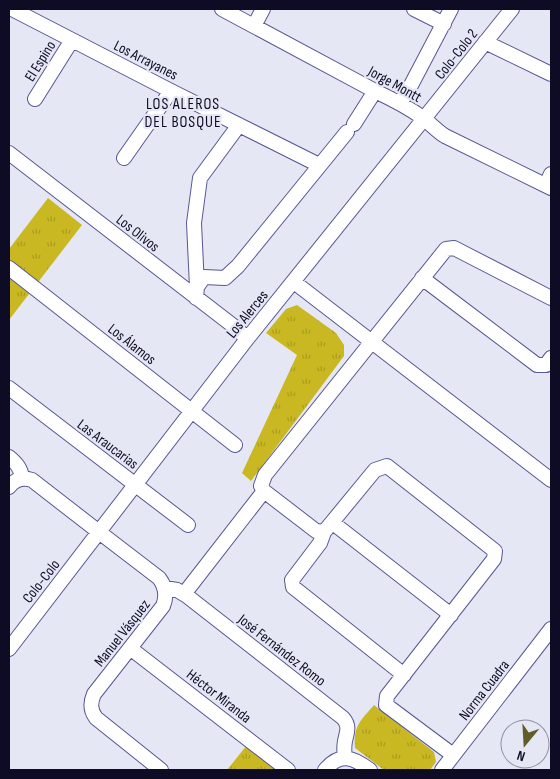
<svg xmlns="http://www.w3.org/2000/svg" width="560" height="779" viewBox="0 0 560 779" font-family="'Sofia Sans Condensed',sans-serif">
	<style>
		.park { fill: url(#park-tufts) }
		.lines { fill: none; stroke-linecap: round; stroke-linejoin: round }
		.minor-casing { stroke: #575793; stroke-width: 16 }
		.minor { stroke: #fff; stroke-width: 14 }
		.labels { text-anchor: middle; stroke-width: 4.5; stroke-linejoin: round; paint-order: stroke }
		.street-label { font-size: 15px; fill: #0d0c24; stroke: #e5e7f5 }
		.neighbourhood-label { font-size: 16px; letter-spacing: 1px; fill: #0d0c24; stroke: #e5e7f5 }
	</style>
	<defs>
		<pattern id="park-tufts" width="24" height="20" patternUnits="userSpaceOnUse" patternTransform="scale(1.25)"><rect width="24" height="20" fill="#c9b821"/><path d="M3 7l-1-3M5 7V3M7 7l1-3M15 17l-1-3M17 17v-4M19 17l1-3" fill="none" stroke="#ab9d1e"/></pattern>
	</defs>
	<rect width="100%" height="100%" fill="#e5e7f5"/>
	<path class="park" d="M48,198L82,225L9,320V249Z
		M297,305L336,333L344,345V356L251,481L242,473L297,355L266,333L286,309Z
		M374,705L434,752L436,762L430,770H384L355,748C353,726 361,720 374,705Z
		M247,745L279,770H227Z"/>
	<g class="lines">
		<g class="minor-casing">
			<path id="minor" d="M12,9L171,91L319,165
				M222,9L375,91C392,99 408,107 423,118C431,124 437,131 445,136L551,188
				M414,9L444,24
				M254,26L263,9
				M485,42L551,74
				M35,99L72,40
				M400,103L409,89L451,9
				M354,124L375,91
				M9,153L236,328L247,339
				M124,158L171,91
				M546,185L551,174
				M9,268L235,445
				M422,278L537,365H546L551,358
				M294,282L551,480
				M197,287L194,223L200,178L239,125
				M196,298L197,287L204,277L225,278L238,266L347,132
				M9,388L188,525
				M9,457C16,463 21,468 22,478
				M9,487C15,479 23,477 32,480L99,532L159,578C166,587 167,596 163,606L94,694C90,703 90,710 96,718L161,770
				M333,523L451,615
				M324,532L316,531L264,491L261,486L265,475L446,249L454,248L551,298
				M165,588L177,590L187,596L343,718C350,726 347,732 345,741C344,747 344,752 345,758
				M184,594L264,491
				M130,648L288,770
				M9,649L247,339L512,9
				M404,675L293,587L292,580L320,543L324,532L375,470L387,466L495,551L494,559L387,696L386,705L453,755
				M325,770C340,752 353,757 370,770
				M442,770L551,629"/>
		</g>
		<use href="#minor" class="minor"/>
	</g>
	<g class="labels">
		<g class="street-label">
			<text transform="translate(456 54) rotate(-52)" y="5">Colo-Colo 2</text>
			<text transform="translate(146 60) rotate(27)" y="5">Los Arrayanes</text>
			<text transform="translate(40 61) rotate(-58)" y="5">El Espino</text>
			<text transform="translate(395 84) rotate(29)" y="5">Jorge Montt</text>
			<text transform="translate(138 233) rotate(38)" y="5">Los Olivos</text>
			<text transform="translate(247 314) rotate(-51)" y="5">Los Alerces</text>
			<text transform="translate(132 344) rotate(38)" y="5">Los Álamos</text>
			<text transform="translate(108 444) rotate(37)" y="5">Las Araucarias</text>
			<text transform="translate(41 581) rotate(-52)" y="5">Colo-Colo</text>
			<text transform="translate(122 633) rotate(-52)" y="5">Manuel Vásquez</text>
			<text transform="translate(282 650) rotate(38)" y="5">José Fernández Romo</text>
			<text transform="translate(484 690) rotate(-52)" y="5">Norma Cuadra</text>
			<text transform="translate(219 696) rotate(38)" y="5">Héctor Miranda</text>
		</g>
		<g class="neighbourhood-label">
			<text x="183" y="109">LOS ALEROS<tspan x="183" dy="18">DEL BOSQUE</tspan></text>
		</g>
	</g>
	<rect width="560" height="779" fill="none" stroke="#0d0c24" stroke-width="20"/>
	<g transform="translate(525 744) rotate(198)"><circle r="24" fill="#e5e7f5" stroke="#8f8fa1"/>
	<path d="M0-4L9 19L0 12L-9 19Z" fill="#625c29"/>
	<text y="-8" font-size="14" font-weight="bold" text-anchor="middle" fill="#0d0c24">N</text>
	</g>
</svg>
